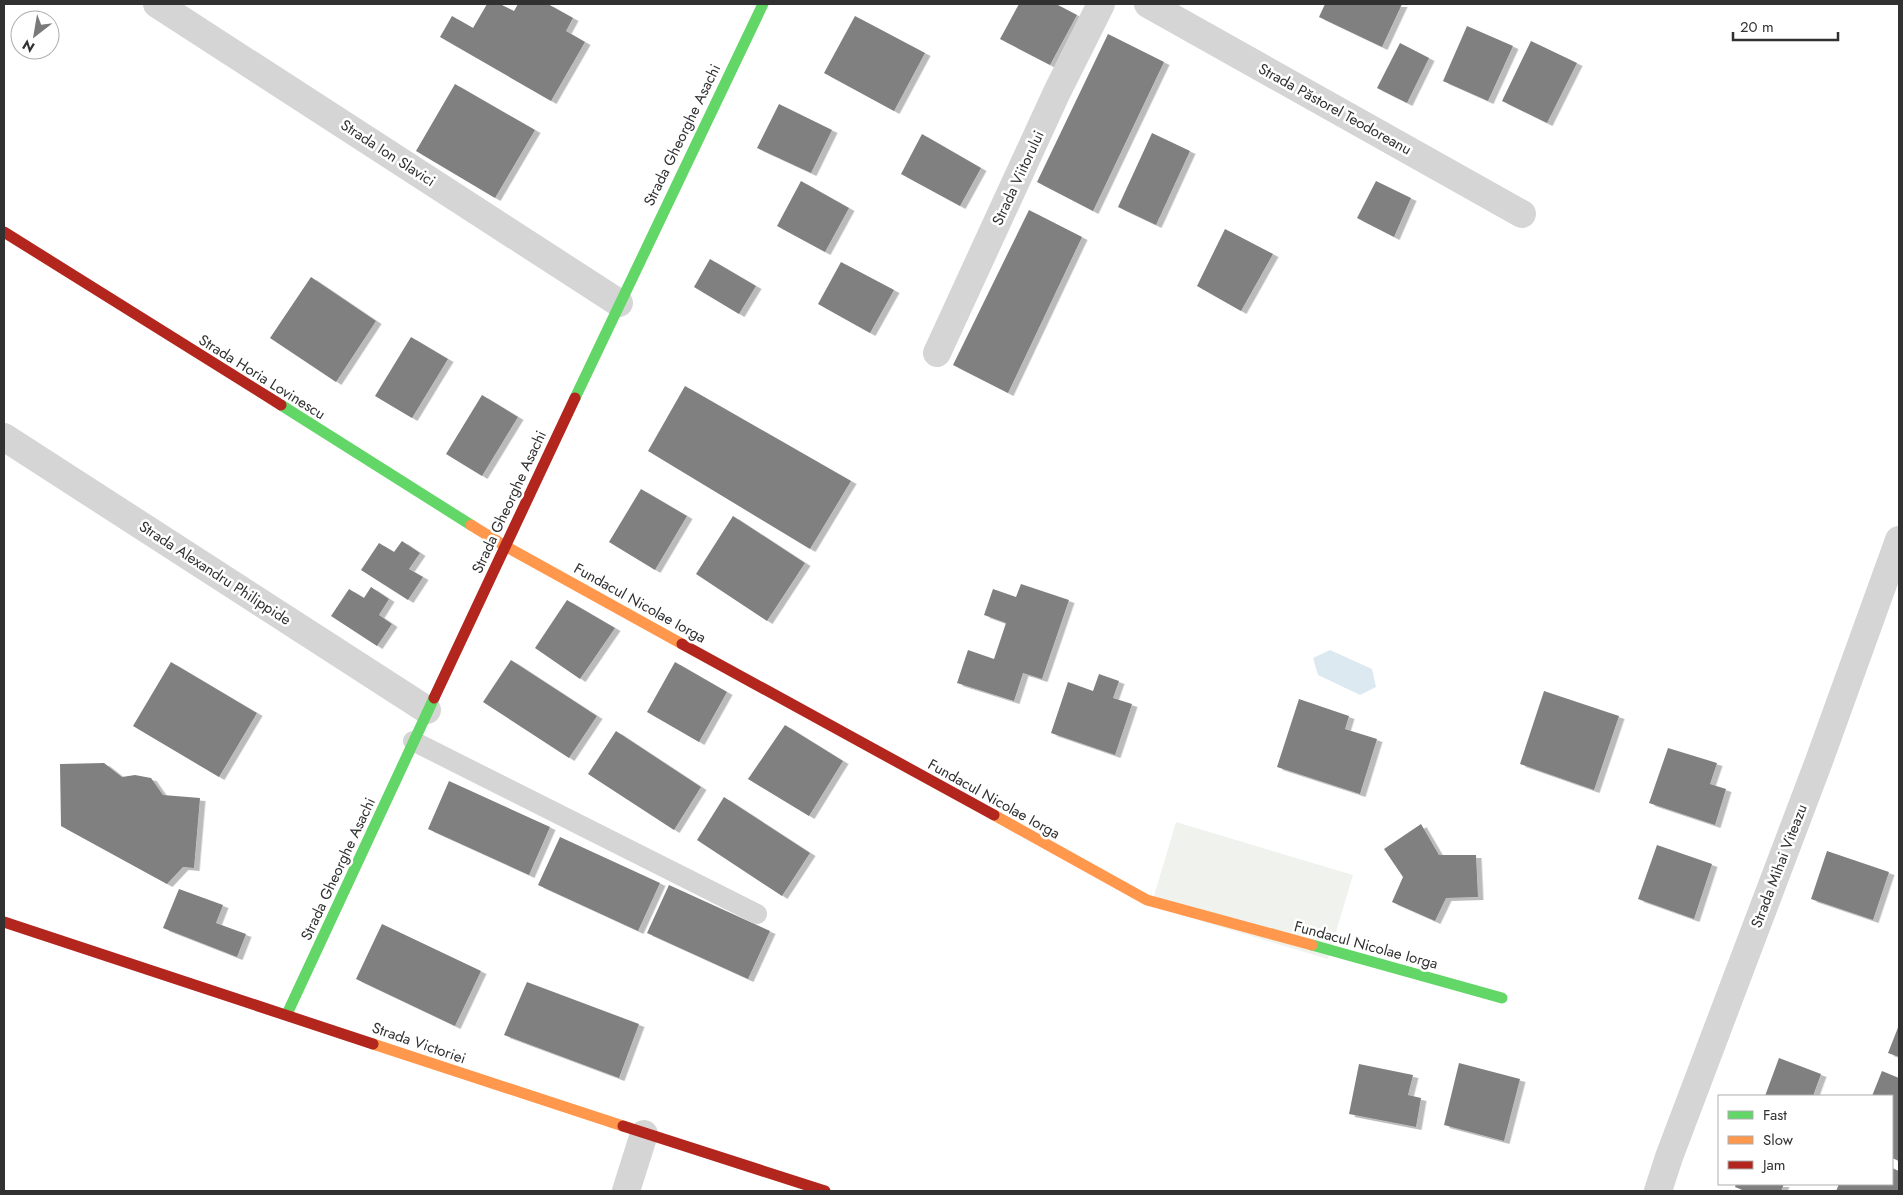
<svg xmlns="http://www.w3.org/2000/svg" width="1903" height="1195" viewBox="0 0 1903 1195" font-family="Jost,sans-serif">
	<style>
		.green { fill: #f0f3ed }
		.water { fill: #dde9f1 }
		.building { fill: #808080; filter: url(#shadow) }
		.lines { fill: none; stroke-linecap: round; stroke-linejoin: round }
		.lane { stroke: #d5d5d5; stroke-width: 20 }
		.street { stroke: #d5d5d5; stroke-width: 28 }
		.fast { stroke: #63d668; stroke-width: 11 }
		.slow { stroke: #ff974d; stroke-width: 11 }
		.jam { stroke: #b3261e; stroke-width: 11 }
		.labels { text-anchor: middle; stroke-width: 5; stroke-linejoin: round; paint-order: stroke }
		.street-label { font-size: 15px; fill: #313131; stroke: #fff }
	</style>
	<defs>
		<filter id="shadow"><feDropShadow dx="5.5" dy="3" stdDeviation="0" flood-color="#0004"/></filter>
	</defs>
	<rect width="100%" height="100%" fill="#fff"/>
	<path class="green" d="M1176,822L1353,875L1328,959L1151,906Z"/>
	<path class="water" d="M1330,650L1372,669L1376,687L1360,695L1318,675L1313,658Z"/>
	<path class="building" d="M487,4H500L514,11L518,4H548L573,18L566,31L585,42L551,101L440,37L452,16L473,28Z
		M1019,4H1056L1077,15L1050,65L1000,39Z
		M1325,4H1402L1382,47L1319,17Z
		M855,16L925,53L894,111L824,73Z
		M1467,26L1513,46L1488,101L1443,81Z
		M1108,34L1164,62L1093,211L1037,182Z
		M1531,41L1577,63L1547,123L1502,101Z
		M1400,43L1429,58L1407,103L1377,88Z
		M455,84L535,130L495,198L416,151Z
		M779,104L832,130L811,173L757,148Z
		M1152,133L1190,151L1156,225L1118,207Z
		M922,134L981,168L960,206L901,174Z
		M801,181L849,208L825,252L777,226Z
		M1376,181L1411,198L1394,237L1357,218Z
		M1029,210L1082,237L1008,393L953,365Z
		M1225,229L1273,254L1241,311L1197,286Z
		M710,259L756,286L739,314L694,287Z
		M841,262L894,290L870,333L818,304Z
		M311,277L376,321L336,382L270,338Z
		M411,337L448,359L412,418L375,396Z
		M685,386L851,481L810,549L648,451Z
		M482,395L518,417L482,476L446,454Z
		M641,489L687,516L655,570L609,542Z
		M733,516L805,563L767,621L696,574Z
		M402,541L420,553L409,569L423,577L408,600L361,570L379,543L394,552Z
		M1021,584L1069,600L1042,679L1023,673L1014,701L957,683L968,650L994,659L1006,623L984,615L993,589L1016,597Z
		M371,587L389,599L379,615L392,624L377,646L331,616L349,589L364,598Z
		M567,600L615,628L580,679L535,648Z
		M511,660L597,716L569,758L483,702Z
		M171,662L257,713L219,777L133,726Z
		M675,662L727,692L699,742L647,712Z
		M1099,674L1119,681L1113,698L1132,704L1115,755L1051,733L1068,682L1093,691Z
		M1544,691L1619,716L1594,790L1520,764Z
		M1299,699L1349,716L1345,729L1377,739L1360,794L1277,767Z
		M785,725L843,761L809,816L748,779Z
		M616,731L701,787L674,830L588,774Z
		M1668,748L1717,763L1710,784L1726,789L1715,825L1649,803Z
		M104,763L122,777L135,775L151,778L163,795L200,798L194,868L183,867L167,884L61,826L60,764Z
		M449,781L550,827L529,875L428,829Z
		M724,797L810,853L782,896L697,840Z
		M1421,824L1439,855H1476L1478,897L1446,898L1435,921L1392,902L1403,877L1384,849Z
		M560,837L660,883L638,931L538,885Z
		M1657,845L1712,864L1694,919L1638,899Z
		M1827,851L1889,872L1873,920L1811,899Z
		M669,885L770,931L748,979L647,933Z
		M179,889L223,905L216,923L246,934L237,957L163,928Z
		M382,924L481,971L455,1026L356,979Z
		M527,982L639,1024L619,1078L504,1035Z
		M1899,1025V1057L1888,1053Z
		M1779,1058L1821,1074L1813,1096H1765Z
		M1459,1063L1520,1079L1504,1141L1444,1125Z
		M1359,1064L1413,1075L1408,1095L1421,1098L1416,1127L1349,1114Z
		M1882,1071L1899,1078V1161L1892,1158V1096H1872Z
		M1892,1168L1899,1171L1898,1191H1836L1839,1184H1892Z
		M1736,1184H1784L1781,1191H1745L1735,1187Z"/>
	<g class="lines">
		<path class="lane" d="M413,741L757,914"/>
		<path class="street" d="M157,4L619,303
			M1148,4L1522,214
			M937,353L1057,92L1101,4
			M4,437L427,710
			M626,1191L644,1134
			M1658,1191L1669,1157L1819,761L1899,540"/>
		<path class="fast" d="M575,398L763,4
			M281,405L471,525
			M1312,945L1502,998
			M287,1014L434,698"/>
		<path class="slow" d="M471,525L505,546L682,644
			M994,815L1147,900L1312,945
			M373,1044L623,1126"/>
		<path class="jam" d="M4,232L281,405
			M682,644L994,815
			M434,698L575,398
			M4,922L373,1044
			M623,1126L825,1191"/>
	</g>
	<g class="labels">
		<g class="street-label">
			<text transform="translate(1335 109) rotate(29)" y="5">Strada Păstorel Teodoreanu</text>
			<text transform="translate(682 135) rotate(-64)" y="5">Strada Gheorghe Asachi</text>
			<text transform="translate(388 153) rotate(33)" y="5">Strada Ion Slavici</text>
			<text transform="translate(1018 178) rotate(-65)" y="5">Strada Viitorului</text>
			<text transform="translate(262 377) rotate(32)" y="5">Strada Horia Lovinescu</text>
			<text transform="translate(509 502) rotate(-65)" y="5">Strada Gheorghe Asachi</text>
			<text transform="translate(215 573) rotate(33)" y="5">Strada Alexandru Philippide</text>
			<text transform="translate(640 603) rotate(29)" y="5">Fundacul Nicolae Iorga</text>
			<text transform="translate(994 799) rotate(29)" y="5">Fundacul Nicolae Iorga</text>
			<text transform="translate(1779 866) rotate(-69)" y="5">Strada Mihai Viteazu</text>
			<text transform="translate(338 869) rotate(-65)" y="5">Strada Gheorghe Asachi</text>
			<text transform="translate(1366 945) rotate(15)" y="5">Fundacul Nicolae Iorga</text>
			<text transform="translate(419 1043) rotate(19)" y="5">Strada Victoriei</text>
		</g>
	</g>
	<rect width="1903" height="1195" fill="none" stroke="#313131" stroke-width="10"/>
	<rect x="1718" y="1095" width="175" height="90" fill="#ffffff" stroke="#adadad"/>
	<rect x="1728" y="1111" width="25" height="8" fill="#63d668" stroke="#adadad"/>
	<text x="1763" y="1120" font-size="15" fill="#313131">Fast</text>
	<rect x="1728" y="1136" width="25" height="8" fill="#ff974d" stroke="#adadad"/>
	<text x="1763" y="1145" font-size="15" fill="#313131">Slow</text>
	<rect x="1728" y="1161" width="25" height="8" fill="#b3261e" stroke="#adadad"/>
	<text x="1763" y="1170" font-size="15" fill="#313131">Jam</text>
	<g transform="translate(35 35) rotate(211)"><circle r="24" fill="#ffffff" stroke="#adadad"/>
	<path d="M0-4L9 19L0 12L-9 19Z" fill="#797979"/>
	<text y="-8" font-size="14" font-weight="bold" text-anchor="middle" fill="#313131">N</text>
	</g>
	<path d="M1733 32v8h105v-8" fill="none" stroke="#313131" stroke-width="2.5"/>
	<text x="1740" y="32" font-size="15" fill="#313131" stroke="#ffffff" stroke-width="4" paint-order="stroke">20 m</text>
</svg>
